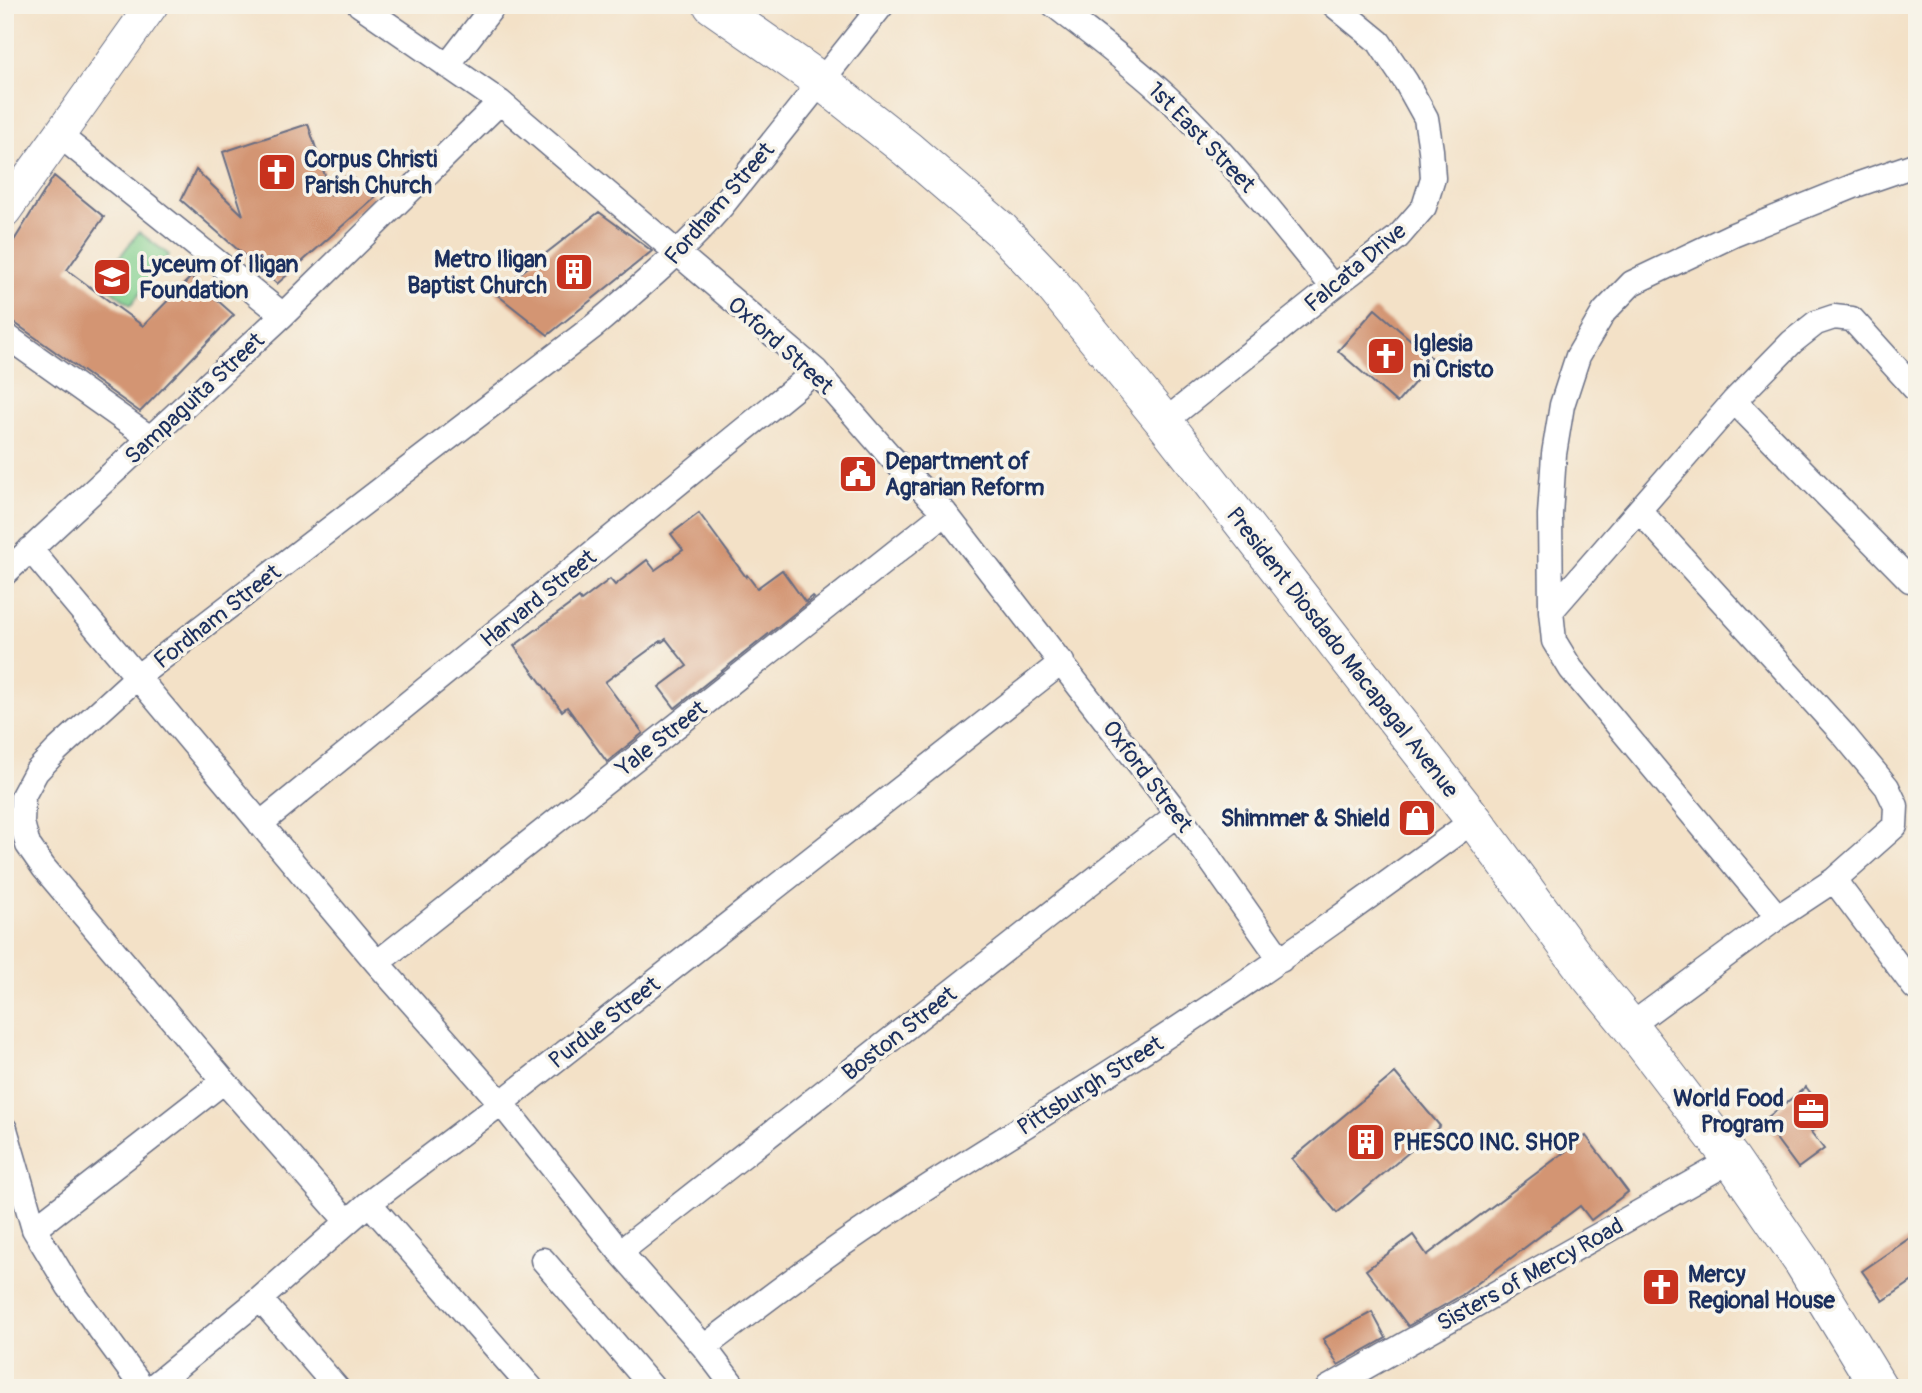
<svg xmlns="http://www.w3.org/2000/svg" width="1922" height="1393" viewBox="0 0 1922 1393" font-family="Pangolin,sans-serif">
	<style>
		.green { fill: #82d08f; stroke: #4e8076; stroke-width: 2 }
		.building { fill: #d39573 }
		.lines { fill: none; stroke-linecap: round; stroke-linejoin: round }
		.minor-casing { stroke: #676d83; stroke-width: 27 }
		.major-casing { stroke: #676d83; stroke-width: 34 }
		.highway-casing { stroke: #676d83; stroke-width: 39 }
		.minor { stroke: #fff; stroke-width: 24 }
		.major { stroke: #fff; stroke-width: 32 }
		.highway { stroke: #fff; stroke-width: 37 }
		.labels { text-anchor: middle; stroke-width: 7; stroke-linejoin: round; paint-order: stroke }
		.street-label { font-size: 23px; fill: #1b2f5e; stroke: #f7f3e8 }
		.poi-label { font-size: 23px; font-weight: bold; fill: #1b2f5e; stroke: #f7f3e8; text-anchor: start }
	</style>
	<rect width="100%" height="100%" fill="#f7f3e8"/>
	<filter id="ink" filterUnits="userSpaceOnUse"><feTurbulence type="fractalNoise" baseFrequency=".0143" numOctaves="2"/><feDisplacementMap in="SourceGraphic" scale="14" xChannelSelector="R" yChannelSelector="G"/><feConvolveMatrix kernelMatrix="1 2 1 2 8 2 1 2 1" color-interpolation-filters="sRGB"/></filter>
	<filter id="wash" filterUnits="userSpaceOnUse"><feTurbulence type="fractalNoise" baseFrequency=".00686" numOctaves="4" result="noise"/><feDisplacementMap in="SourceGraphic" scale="28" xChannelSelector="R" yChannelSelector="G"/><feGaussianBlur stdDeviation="1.57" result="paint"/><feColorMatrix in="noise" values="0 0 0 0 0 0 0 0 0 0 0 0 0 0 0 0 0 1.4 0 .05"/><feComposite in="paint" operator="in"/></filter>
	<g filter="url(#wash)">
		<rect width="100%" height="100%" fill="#f3e1c7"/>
		<path class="green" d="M139,232L169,255L131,305L100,282Z"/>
		<g id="blocks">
			<path class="building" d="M308,124L331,194L348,174L375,197L277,284L181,200L196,170L243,215L223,152Z
				M54,176L104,217L67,270L143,326L191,277L234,315L140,412L5,316V255Z
				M599,212L652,251L548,335L495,293Z
				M1375,309L1434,360L1397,403L1338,351Z
				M699,513L746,577L747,575L757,588L782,570L805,602L812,596L814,598L675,708L659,687L687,666L666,639L662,642L661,641L605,682L643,733L607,762L567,707L562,711L514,646L579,598L581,601L610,579L615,585L647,560L655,570L683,550L671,534Z
				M1395,1073L1440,1126L1337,1213L1292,1159Z
				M1806,1087L1829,1117L1811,1132L1824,1149L1798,1168L1763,1121Z
				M1586,1136L1628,1192L1591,1220L1580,1206L1462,1295L1408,1326L1366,1270L1413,1235L1427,1255Z
				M1917,1233V1278L1883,1301L1862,1271Z
				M1372,1312L1386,1338L1338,1365L1323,1339Z"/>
		</g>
	</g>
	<g filter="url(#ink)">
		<use href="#blocks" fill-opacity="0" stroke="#676d83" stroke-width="2"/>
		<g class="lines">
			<g class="minor-casing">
				<path id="minor" d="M360,5L500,102L816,371L889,455L945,513L1178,814L1281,960
					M1054,5C1092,35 1132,64 1167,97C1228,154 1279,222 1333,287
					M447,66L494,5
					M59,135L283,315
					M5,335L150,438
					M1734,401L1910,580
					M1164,422L1333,287L1398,237L1424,207L1433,178L1431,150L1426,118L1406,82L1379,42L1334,5
					M30,549L377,963L501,1103L620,1252L704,1347L735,1388
					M5,573L283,315L500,102
					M1551,611L1734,401L1792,342L1816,323L1834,317L1852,319L1917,391
					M260,824L816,371
					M1834,880L1915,988L1917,987
					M1778,917L1571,669L1554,641L1551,611L1550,515L1554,454L1562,405L1578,356L1604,312L1632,283L1733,235L1859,184L1917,164
					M377,963L945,513
					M1630,1026L1778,917L1834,880L1895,826L1896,806L1887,787L1844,735L1639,510
					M5,1129L34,1229L69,1287L143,1388
					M369,1203L531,1388
					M347,1221L224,1081L44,868L28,845L22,823L23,796L36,772L57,750L137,677L594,326C639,288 683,251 721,207L882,5
					M34,1229L224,1081
					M620,1252L1178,814
					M543,1260L653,1388
					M260,1299L337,1388
					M704,1347C749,1313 793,1279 840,1246C954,1166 1076,1097 1192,1019C1288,956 1381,888 1474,820
					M151,1388L260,1299L369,1203L501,1103L1062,662
					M1328,1388L1732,1160"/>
			</g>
			<g class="major-casing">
				<path id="major" d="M5,211L152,5"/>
			</g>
			<g class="highway-casing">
				<path id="highway" d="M712,5L822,82L907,149L1001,230L1046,277L1164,422L1474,820L1589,976L1630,1026L1732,1160L1803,1263L1879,1388"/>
			</g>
			<use href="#minor" class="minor"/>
			<use href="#major" class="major"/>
			<use href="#highway" class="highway"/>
		</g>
	</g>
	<defs>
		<g id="church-square" transform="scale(2.0125)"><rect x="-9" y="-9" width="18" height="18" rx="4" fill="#c8321e" stroke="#f7f3e8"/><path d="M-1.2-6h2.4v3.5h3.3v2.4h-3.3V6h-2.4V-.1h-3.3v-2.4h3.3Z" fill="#fff"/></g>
		<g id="building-square" transform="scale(2.0125)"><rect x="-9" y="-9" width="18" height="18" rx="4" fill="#c8321e" stroke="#f7f3e8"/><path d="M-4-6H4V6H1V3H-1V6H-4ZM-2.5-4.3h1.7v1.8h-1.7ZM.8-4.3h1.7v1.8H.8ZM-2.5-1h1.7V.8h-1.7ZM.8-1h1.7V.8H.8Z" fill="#fff"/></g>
		<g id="university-square" transform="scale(2.0125)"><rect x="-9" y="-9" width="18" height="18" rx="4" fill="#c8321e" stroke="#f7f3e8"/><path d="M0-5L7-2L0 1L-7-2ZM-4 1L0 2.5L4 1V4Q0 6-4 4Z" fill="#fff"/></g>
		<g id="civic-square" transform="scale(2.0125)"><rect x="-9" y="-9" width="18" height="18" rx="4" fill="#c8321e" stroke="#f7f3e8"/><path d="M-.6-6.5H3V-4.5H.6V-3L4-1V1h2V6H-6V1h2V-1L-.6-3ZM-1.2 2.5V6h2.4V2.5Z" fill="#fff"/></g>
		<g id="shop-square" transform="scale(2.0125)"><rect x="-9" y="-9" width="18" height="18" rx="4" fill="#c8321e" stroke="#f7f3e8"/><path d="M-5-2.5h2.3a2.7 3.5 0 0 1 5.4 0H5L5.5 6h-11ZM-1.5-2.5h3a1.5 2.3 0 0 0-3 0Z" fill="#fff"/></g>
		<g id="office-square" transform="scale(2.0125)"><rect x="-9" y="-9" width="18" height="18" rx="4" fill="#c8321e" stroke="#f7f3e8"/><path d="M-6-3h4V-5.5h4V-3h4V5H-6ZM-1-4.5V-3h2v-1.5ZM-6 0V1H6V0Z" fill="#fff"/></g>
	</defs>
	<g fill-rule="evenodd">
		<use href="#church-square" x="277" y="172"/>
		<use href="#building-square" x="574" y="272"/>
		<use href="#university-square" x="112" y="277"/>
		<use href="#church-square" x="1386" y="356"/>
		<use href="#civic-square" x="858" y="474"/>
		<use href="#shop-square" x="1417" y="818"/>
		<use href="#office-square" x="1811" y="1111"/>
		<use href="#building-square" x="1366" y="1142"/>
		<use href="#church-square" x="1661" y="1287"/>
	</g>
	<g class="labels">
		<g class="street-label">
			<text transform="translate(1202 137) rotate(46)" y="8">1st East Street</text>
			<text transform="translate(719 203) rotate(-49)" y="8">Fordham Street</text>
			<text transform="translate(1355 267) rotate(-40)" y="8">Falcata Drive</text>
			<text transform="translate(781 345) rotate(42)" y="8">Oxford Street</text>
			<text transform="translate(194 398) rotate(-43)" y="8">Sampaguita Street</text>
			<text transform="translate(538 598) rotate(-39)" y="8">Harvard Street</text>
			<text transform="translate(217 616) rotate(-38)" y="8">Fordham Street</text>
			<text transform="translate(1343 652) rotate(52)" y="8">President Diosdado Macapagal Avenue</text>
			<text transform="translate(661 738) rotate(-38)" y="8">Yale Street</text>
			<text transform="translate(1148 776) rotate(53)" y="8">Oxford Street</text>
			<text transform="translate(604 1022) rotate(-38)" y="8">Purdue Street</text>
			<text transform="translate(899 1033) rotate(-38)" y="8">Boston Street</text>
			<text transform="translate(1090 1085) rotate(-32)" y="8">Pittsburgh Street</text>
			<text transform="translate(1530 1274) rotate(-29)" y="8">Sisters of Mercy Road</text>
		</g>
		<g class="poi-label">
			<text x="304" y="167">Corpus Christi<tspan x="304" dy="26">Parish Church</tspan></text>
			<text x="547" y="267" text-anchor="end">Metro Iligan<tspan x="547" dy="26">Baptist Church</tspan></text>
			<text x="139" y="272">Lyceum of Iligan<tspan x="139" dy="26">Foundation</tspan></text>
			<text x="1413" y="351">Iglesia<tspan x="1413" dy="26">ni Cristo</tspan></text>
			<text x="885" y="469">Department of<tspan x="885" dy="26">Agrarian Reform</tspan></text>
			<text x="1390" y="826" text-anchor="end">Shimmer &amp; Shield</text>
			<text x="1784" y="1106" text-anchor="end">World Food<tspan x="1784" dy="26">Program</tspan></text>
			<text x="1393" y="1150">PHESCO INC. SHOP</text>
			<text x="1688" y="1282">Mercy<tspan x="1688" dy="26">Regional House</tspan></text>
		</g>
	</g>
	<rect width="1922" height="1393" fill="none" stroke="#f7f3e8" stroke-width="28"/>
</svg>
